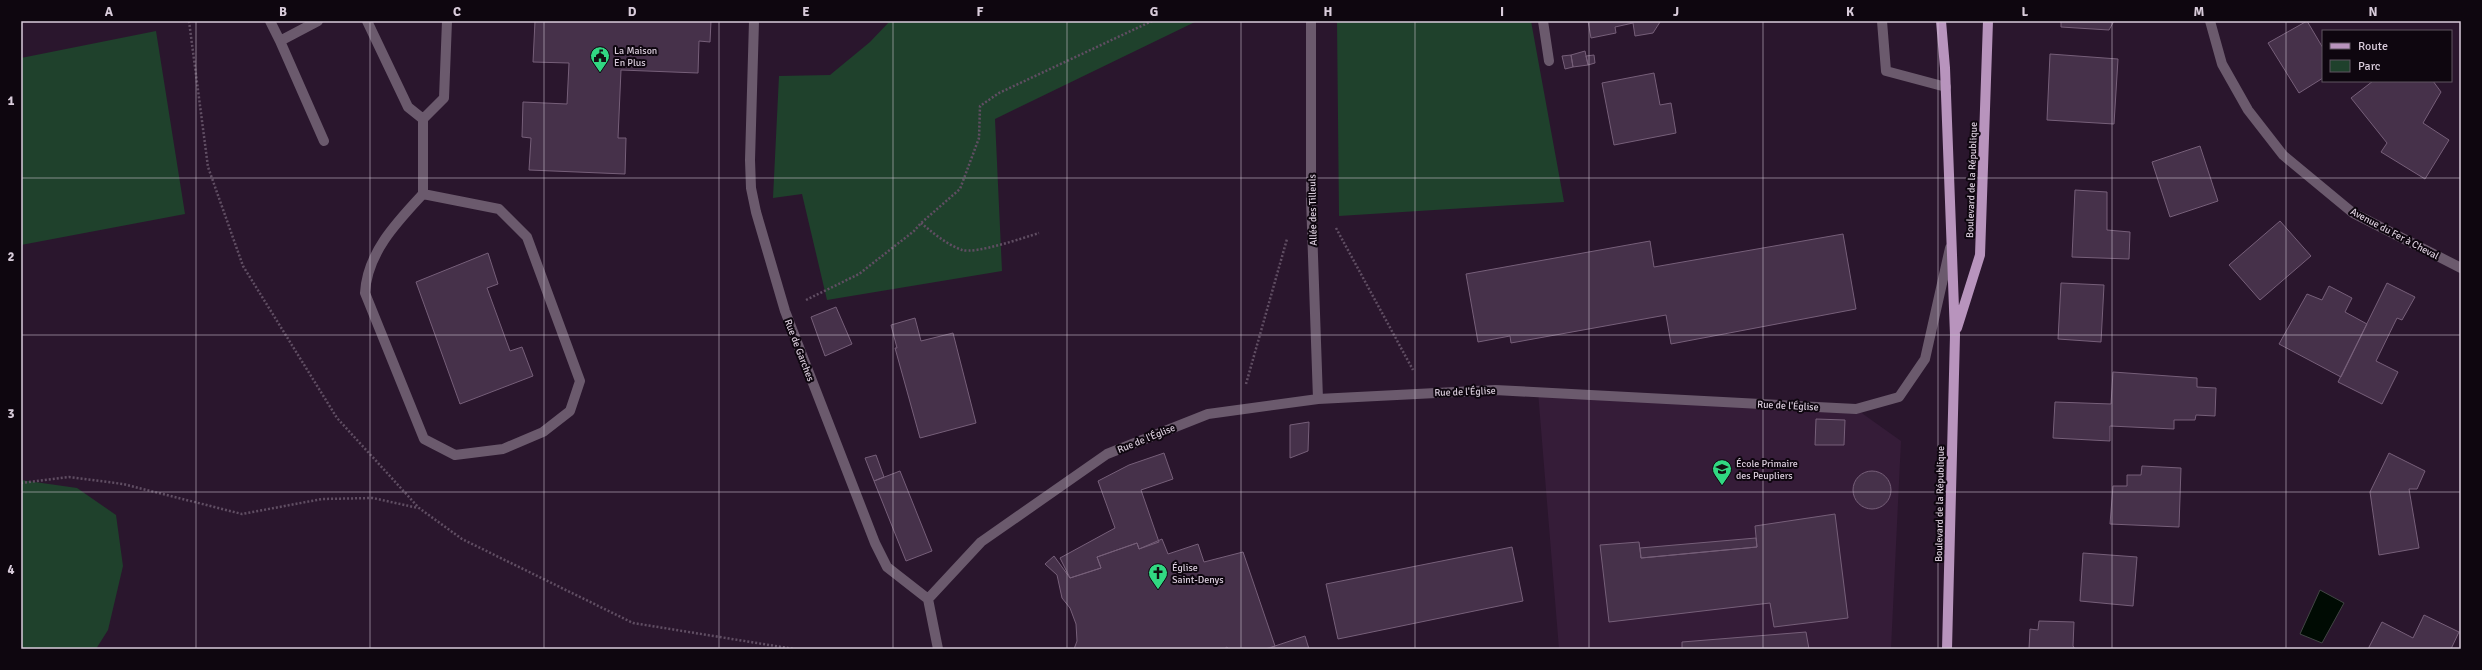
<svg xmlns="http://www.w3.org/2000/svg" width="2482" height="670" viewBox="0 0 2482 670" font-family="Signika,sans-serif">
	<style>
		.built { fill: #351c38 }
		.green { fill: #1f412c }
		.water { fill: #000b03; stroke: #414544 }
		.building { fill: #46314a; stroke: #765f79 }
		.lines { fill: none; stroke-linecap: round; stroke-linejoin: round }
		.path { stroke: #604e63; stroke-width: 2.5; stroke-dasharray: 2 2; stroke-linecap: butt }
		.minor { stroke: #6b5a6d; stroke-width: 10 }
		.major { stroke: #b894bd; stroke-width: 10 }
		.grid { fill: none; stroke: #d9ccdb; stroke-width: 1; stroke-opacity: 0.55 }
		.labels { text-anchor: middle; stroke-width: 4; stroke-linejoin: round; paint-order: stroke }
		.poi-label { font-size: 10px; fill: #d9ccdb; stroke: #0e060f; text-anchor: start }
		.street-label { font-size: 10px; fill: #d9ccdb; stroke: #0e060f }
		.neatline { fill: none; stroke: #d9ccdb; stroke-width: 1.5 }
		.grid-label { font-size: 13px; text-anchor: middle; font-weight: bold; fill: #d9ccdb }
	</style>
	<rect width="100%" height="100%" fill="#2a162d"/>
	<path class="built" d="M1538,392L1856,409L1901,441L1891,649H1559Z"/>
	<path class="green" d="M890,21H1197L995,119L1002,271L827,300L802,194L773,198L779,76L830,75L870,42Z
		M1337,21H1531L1564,202L1339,216Z
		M156,31L185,214L21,245V58Z
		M21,480L77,488L116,515L123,566L108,630L96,649H21Z"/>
	<path class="water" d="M2320,590L2344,603L2322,643L2300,634Z"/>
	<path class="building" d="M535,21H711L710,42L699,41L698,73L621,70L618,138H626L625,174L529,170L531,138L522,137L523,102L567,104L569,63L533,62Z
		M1588,21H1660V22L1653,33L1635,36L1633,23L1615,27L1616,33L1591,38Z
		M2061,21H2114L2109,30L2061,27Z
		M2307,21L2323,48V78L2299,93L2268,43Z
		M1585,51L1588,65L1573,67L1571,55Z
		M2050,54L2118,59L2114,124L2047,120Z
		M1571,55L1573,67L1565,69L1562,56Z
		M1594,55L1595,63L1588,65L1586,56Z
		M1654,73L1660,105L1671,103L1676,133L1614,145L1602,83Z
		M2373,81H2433L2441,92L2423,123L2449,140L2425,179L2381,152L2387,143L2351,98Z
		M2200,146L2218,201L2170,217L2152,162Z
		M2075,190L2107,192V230L2130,232L2129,259L2072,257Z
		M2280,221L2311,256L2260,300L2229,265Z
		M1843,234L1856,309L1671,344L1666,315L1511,343L1510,336L1478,342L1466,274L1650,241L1654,267Z
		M488,253L498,284L487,288L510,351L522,347L533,376L460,404L416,282Z
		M2061,283L2104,285L2101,342L2058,339Z
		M2387,283L2415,297L2402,320L2397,318L2376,361L2398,372L2382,404L2338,382Z
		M2329,286L2352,298L2345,312L2367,324L2341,377L2279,344L2307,294L2322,300Z
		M836,307L852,344L825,356L811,317Z
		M915,318L921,341L953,333L976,423L920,438L895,348H897L891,325Z
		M2113,372L2197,378V387L2216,388L2215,416L2196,415L2195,420H2174V429L2110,426V441L2053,438L2055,402L2111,404Z
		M1816,419L1845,420L1844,445H1815Z
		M1309,422L1308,451L1290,458V425Z
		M1164,453L1173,479L1141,490L1159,542L1139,549L1137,543L1097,557L1101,568L1070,578L1060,558L1115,528L1098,481L1129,465Z
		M2389,453L2425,471L2417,489H2409L2419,548L2379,555L2370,492Z
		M876,455L884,477L874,481L865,458Z
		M2142,466L2181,468L2179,527L2110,524L2113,486H2127V475H2141Z
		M900,471L932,551L906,561L874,481Z
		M1853 490a19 19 0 1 1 38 0a19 19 0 1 1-38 0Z
		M1835,514L1848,618L1774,627L1770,603L1609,622L1600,545L1639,542L1641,558L1757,547L1755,526Z
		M1756,538L1757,547L1641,558L1640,548Z
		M1162,539L1168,554L1198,544L1204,562L1243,552L1275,646L1265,649H1229L1227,647L1224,649H1074L1077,641L1076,624L1070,608L1062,598L1057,575L1045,564L1054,556L1070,578L1101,568L1097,557L1137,543L1139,549Z
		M1512,547L1523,601L1338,639L1326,584Z
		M2083,553L2137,557L2133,606L2080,601Z
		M2424,615L2459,632L2451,649H2368L2382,622L2413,638Z
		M2039,621L2074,622L2073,646L2075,649H2029L2030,629L2038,630Z
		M1806,632L1809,649H1682V642Z
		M1305,636L1309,649H1268L1275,646Z"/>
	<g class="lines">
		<path class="path" d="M189,21L208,167L243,266L337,418L419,508L462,539L633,623L794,649
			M921,223C933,233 946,244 962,250C976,254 1023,238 1039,233
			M1336,228L1413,370
			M806,300L859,274L914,231L921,223L960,189L979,138L980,106L999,93L1152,21
			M1246,384L1287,239
			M21,483L69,477L123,484L242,514L322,499L373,498L418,508"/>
		<path class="minor" d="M270,21L280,41
			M318,21L280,41L324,141
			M367,21L408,107L423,119L444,98L447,21
			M754,21L750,160L751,188L756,212L785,311L875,543L887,567L928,599L938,649
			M1311,21V199L1318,399
			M1543,21L1549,61
			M1882,21L1886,71L1946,87
			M2210,21L2222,64L2248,110L2283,155L2353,213L2461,268
			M423,119V194C397,222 367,253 365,293L424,439L455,455L503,449L543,432L570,411L580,381L527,237L499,209L423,194
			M928,599L981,542L1107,454L1208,414L1318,399L1495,390L1856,409L1899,397L1925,359L1950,248"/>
		<path class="major" d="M1941,21L1945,68L1955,335L1947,649
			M1957,328L1980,255L1988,21"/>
	</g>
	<path class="grid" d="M196,21V649M370,21V649M544,21V649M719,21V649M893,21V649M1067,21V649M1241,21V649M1415,21V649M1589,21V649M1763,21V649M1938,21V649M2112,21V649M2286,21V649M21,178H2461M21,335H2461M21,492H2461"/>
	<defs>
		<g id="civic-pin" transform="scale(1)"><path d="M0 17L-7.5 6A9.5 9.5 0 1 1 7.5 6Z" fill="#31d882" stroke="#0e060f"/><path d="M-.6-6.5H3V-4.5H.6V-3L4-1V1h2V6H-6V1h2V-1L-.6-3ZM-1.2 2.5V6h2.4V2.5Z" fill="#111"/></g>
		<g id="school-pin" transform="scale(1)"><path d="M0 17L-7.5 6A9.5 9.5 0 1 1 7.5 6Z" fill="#31d882" stroke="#0e060f"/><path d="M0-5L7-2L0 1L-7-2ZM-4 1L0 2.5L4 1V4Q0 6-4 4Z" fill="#111"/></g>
		<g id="church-pin" transform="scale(1)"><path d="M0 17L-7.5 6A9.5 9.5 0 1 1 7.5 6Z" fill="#31d882" stroke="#0e060f"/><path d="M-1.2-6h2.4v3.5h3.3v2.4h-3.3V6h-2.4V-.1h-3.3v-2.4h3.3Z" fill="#111"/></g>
	</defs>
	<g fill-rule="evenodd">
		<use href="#civic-pin" x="600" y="56"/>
		<use href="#school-pin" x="1722" y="469"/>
		<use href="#church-pin" x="1158" y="573"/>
	</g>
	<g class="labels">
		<g class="poi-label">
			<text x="614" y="54">La Maison<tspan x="614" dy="12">En Plus</tspan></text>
			<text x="1736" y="467">École Primaire<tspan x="1736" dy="12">des Peupliers</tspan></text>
			<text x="1172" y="571">Église<tspan x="1172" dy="12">Saint-Denys</tspan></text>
		</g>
		<g class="street-label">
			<text transform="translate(1971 180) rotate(-88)" y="4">Boulevard de la République</text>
			<text transform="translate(1312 210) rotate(-91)" y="4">Allée des Tilleuls</text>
			<text transform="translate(2395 233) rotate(28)" y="4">Avenue du Fer à Cheval</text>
			<text transform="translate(800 350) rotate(69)" y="4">Rue de Garches</text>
			<text transform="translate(1465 391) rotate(-2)" y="4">Rue de l'Église</text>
			<text transform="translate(1788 405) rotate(3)" y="4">Rue de l'Église</text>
			<text transform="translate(1146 438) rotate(-22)" y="4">Rue de l'Église</text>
			<text transform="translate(1939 504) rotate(-89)" y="4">Boulevard de la République</text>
		</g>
	</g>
	<rect width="2482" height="670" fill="none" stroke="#0e060f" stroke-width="44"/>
	<rect x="2322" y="30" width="130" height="52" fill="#0e060f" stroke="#5f5561"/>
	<rect x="2330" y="43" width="20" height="6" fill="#b894bd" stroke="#5f5561"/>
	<text x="2358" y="50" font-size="12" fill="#d9ccdb">Route</text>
	<rect x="2330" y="60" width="20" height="12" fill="#1f412c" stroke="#5f5561"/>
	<text x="2358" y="70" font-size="12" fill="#d9ccdb">Parc</text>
	<rect x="22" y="22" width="2438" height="626" class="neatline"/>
	<g class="grid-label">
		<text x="109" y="16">A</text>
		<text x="283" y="16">B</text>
		<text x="457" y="16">C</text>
		<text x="632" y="16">D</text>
		<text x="806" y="16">E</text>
		<text x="980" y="16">F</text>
		<text x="1154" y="16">G</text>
		<text x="1328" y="16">H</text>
		<text x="1502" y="16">I</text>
		<text x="1676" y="16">J</text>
		<text x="1850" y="16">K</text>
		<text x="2025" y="16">L</text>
		<text x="2199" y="16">M</text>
		<text x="2373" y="16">N</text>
		<text x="11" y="105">1</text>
		<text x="11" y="261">2</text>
		<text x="11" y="418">3</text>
		<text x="11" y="574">4</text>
	</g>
</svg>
